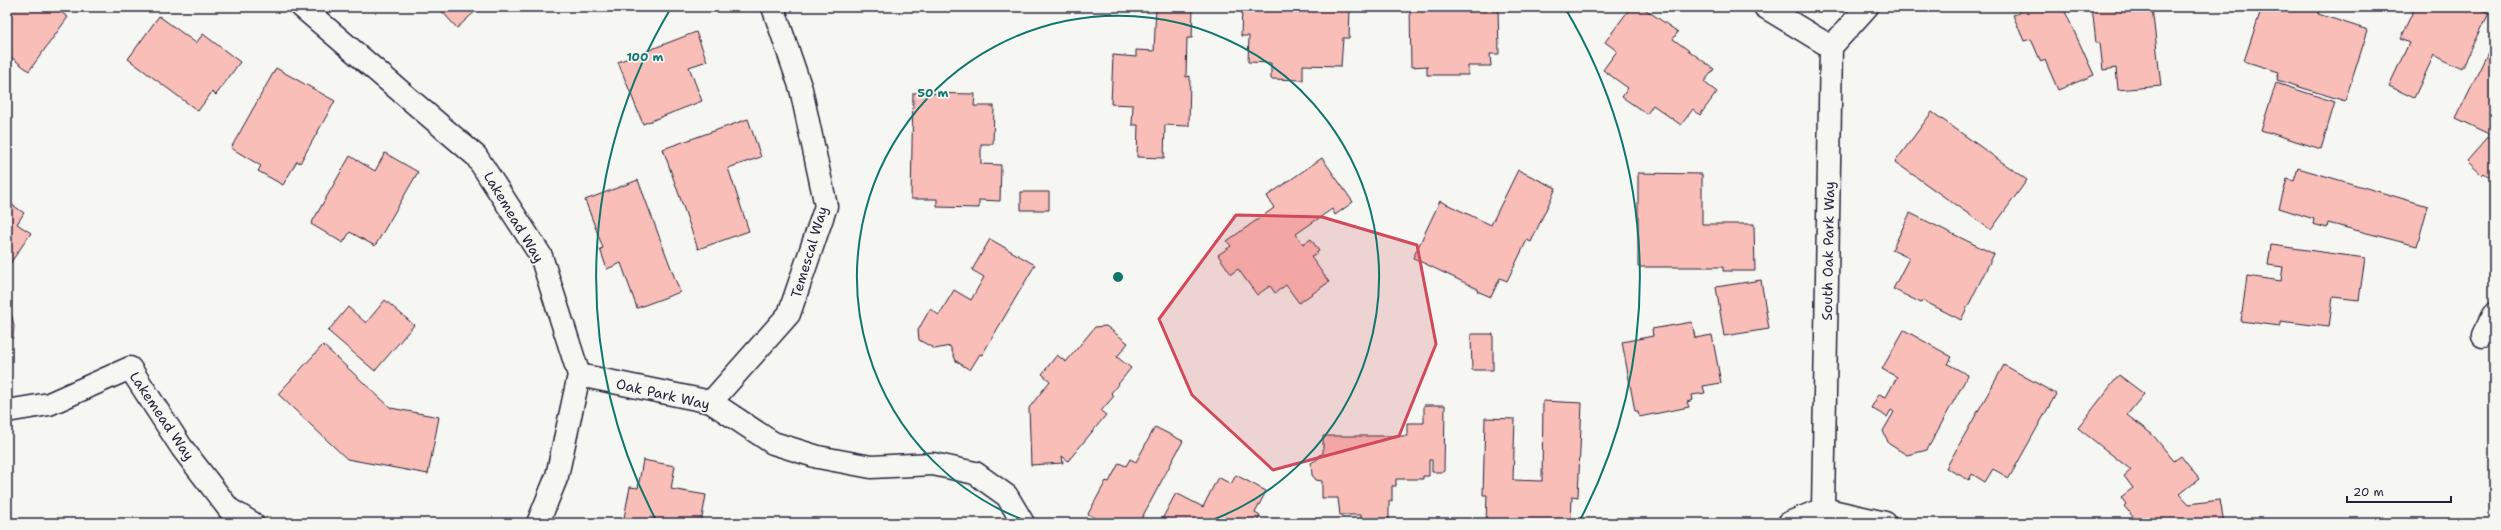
<svg xmlns="http://www.w3.org/2000/svg" width="2501" height="530" viewBox="0 0 2501 530" font-family="'Shantell Sans',sans-serif">
	<style>
		.building { fill: #fabeb8; stroke: #22223b }
		.lines { fill: none; stroke-linecap: round; stroke-linejoin: round }
		.minor-casing { stroke: #22223b; stroke-width: 25 }
		.minor { stroke: #f6f6f2; stroke-width: 22 }
		.marked { fill: #d1495b; fill-opacity: 0.2; stroke: #d1495b; stroke-width: 3; stroke-linejoin: round }
		.ring { fill: none; stroke: #0f766e; stroke-width: 2 }
		.labels { text-anchor: middle; stroke-width: 3.5; stroke-linejoin: round; paint-order: stroke }
		.street-label { font-size: 14px; fill: #22223b; stroke: #f6f6f2 }
		.centre { fill: #0f766e; stroke: #f6f6f2; stroke-width: 2 }
		.ring-label { font-size: 12px; text-anchor: middle; font-weight: bold; fill: #0f766e; stroke: #f6f6f2; stroke-width: 3.5; stroke-linejoin: round; paint-order: stroke }
	</style>
	<rect width="100%" height="100%" fill="#f6f6f2"/>
	<filter id="ink" filterUnits="userSpaceOnUse"><feTurbulence type="fractalNoise" baseFrequency=".025" numOctaves="2"/><feDisplacementMap in="SourceGraphic" scale="8" xChannelSelector="R" yChannelSelector="G"/><feConvolveMatrix kernelMatrix="1 2 1 2 8 2 1 2 1" color-interpolation-filters="sRGB"/></filter>
	<g filter="url(#ink)">
		<path class="building" d="M7,7H53L68,17L29,71L7,54Z
			M438,7H480L457,28Z
			M1156,7H1193L1192,38H1187L1186,77L1190,76L1189,126L1165,125L1164,158L1137,157L1138,125H1132L1133,105L1111,104L1113,55L1136,57V50L1154,51Z
			M1242,7H1350L1349,38H1343L1341,66L1303,65V80L1271,79V63L1248,62L1249,36H1241Z
			M1410,7H1498L1499,54H1490L1491,66H1468V75H1427V66L1411,67Z
			M1631,7H1642L1678,32L1673,39L1714,69L1704,82L1717,92L1700,115L1693,109L1681,125L1653,105L1647,114L1622,97L1628,88L1603,70L1617,51L1605,42Z
			M2016,7H2063L2094,75L2058,90L2045,60L2041,62L2031,39L2024,41L2013,15L2020,13Z
			M2092,7H2152L2161,86L2118,90L2116,68L2103,70L2100,43H2096Z
			M2262,7H2321L2318,14L2368,30L2345,101L2277,80L2279,72L2244,61Z
			M2415,7H2476L2489,13L2462,69L2434,55L2414,98L2389,86L2409,43L2400,39Z
			M159,16L196,43L203,34L240,62L216,95L212,92L198,111L128,59Z
			M696,32L707,61L689,67L702,101L643,124L618,62Z
			M2494,40V136L2456,118Z
			M276,68L335,101L300,163L297,161L283,185L258,171L261,166L231,148Z
			M2276,83L2335,102L2321,149L2261,130Z
			M913,93L975,94L974,106H994L993,144H981V164L1001,165L1000,201L979,200V208L937,207V199H911Z
			M1932,112L2027,180L1991,230L1895,162Z
			M748,119L761,157L728,168L749,231L698,249L663,149Z
			M2490,135L2494,139V174L2490,178L2484,173L2482,175L2467,161Z
			M385,153L418,172L375,246L350,232L343,243L311,224L350,156L375,171Z
			M1322,158L1353,202L1335,215L1332,209L1296,234L1303,244L1311,239L1319,251L1311,257L1329,282L1299,303L1286,285L1275,293L1270,286L1257,295L1238,269L1231,274L1218,255L1231,246L1227,241L1274,208L1267,196Z
			M2298,168L2428,206L2417,246L2328,223L2327,228L2313,224L2314,219L2279,208L2287,179L2294,181Z
			M1518,170L1556,188L1531,242L1527,240L1507,281L1500,278L1491,297L1477,291L1478,289L1413,258L1440,201L1491,225Z
			M1638,173L1702,174V224H1754L1755,271H1723V267H1638Z
			M638,180L680,292L637,308L621,263L607,269L600,249L603,248L585,200Z
			M1021,192H1049V210H1021Z
			M7,201L24,213L17,224L31,233L7,268Z
			M1910,213L1994,254L1961,320L1922,300L1921,303L1893,289L1909,258L1892,250Z
			M990,239L1035,265L982,355L980,354L970,370L956,361L950,346L935,349L919,340L918,330L930,309L939,315L954,290L971,300L984,277L972,270Z
			M2271,245L2365,258L2359,300L2333,297L2329,327L2280,321V326L2241,321L2247,276L2281,281L2283,267L2268,265Z
			M1761,280L1769,329L1724,336L1716,287Z
			M7,293L14,326L13,338H7Z
			M385,300L414,325L375,371L328,331L348,307L366,323Z
			M1692,322L1695,338L1712,335L1721,383L1703,386L1705,393L1692,395L1693,400L1687,402L1689,407L1639,417L1638,411H1635L1622,342L1653,336L1652,329Z
			M1106,326L1128,343L1117,357L1131,368L1111,393L1114,396L1101,411L1106,415L1068,461L1062,456L1063,463L1031,465L1029,408L1050,381L1042,374L1057,355L1066,362L1095,327Z
			M1904,330L1952,357L1948,364L1968,375L1927,450L1907,455L1889,444L1883,431L1894,412L1891,410L1887,417L1871,408L1879,394L1886,397L1897,377L1882,369Z
			M1471,334H1493V370H1472Z
			M323,345L391,408L439,417L428,474L347,459L278,394Z
			M2004,365L2056,394L2009,478L1993,469L1985,482L1972,474L1969,480L1946,468Z
			M2119,375L2144,394L2127,415L2153,435L2174,461L2181,456L2199,479L2180,494L2189,504L2220,500L2224,523H2138L2124,506L2126,504L2121,497L2133,488L2124,476L2131,470L2078,428Z
			M1543,401L1582,403L1578,497L1572,496L1571,523H1486L1487,495H1483L1485,418L1515,419L1513,480L1542,481Z
			M1424,405H1445L1444,472H1432V460H1429V476H1423V479H1396V486H1392V501H1389V523H1361V515H1340L1338,498H1322V481L1316,480L1312,475L1311,463L1319,458V455L1323,454V436H1407V423H1424Z
			M1155,427L1183,441L1139,523H1096L1098,519L1088,514L1106,481L1109,482L1119,463L1126,466L1130,459L1136,462Z
			M643,460L675,466L671,489L706,495L701,523H623L630,487L638,488Z
			M1236,475L1266,491L1255,513L1260,516L1256,523H1160L1176,493L1203,507L1218,477L1231,484Z"/>
		<g class="lines">
			<g class="minor-casing">
				<path id="minor" d="M302,7L476,156L541,256L579,375L557,476L538,523
					M1765,7L1831,47
					M2483,336L2494,314
					M579,375L711,402L773,443L818,457L871,467L933,464L975,473L1007,496L1023,523
					M711,402L789,314L826,206L801,89L773,7
					M7,411L49,404L130,368L182,448L229,509L252,523
					M1823,509L1831,47L1867,7
					M1789,523L1823,509L1885,523"/>
			</g>
			<use href="#minor" class="minor"/>
		</g>
	</g>
	<path class="marked" d="M1236,215L1322,217L1417,245L1436,344L1399,436L1273,470L1192,395L1159,319Z"/>
	<g class="ring">
		<path d="M1029 522A261 261 0 1 1 1207 522"/>
		<path d="M657 522A522 522 0 0 1 671 8M1565 8A522 522 0 0 1 1579 522"/>
	</g>
	<g class="labels">
		<g class="street-label">
			<text transform="translate(514 217) rotate(59)" y="5">Lakemead Way</text>
			<text transform="translate(1828 251) rotate(-89)" y="5">South Oak Park Way</text>
			<text transform="translate(809 252) rotate(-73)" y="5">Temescal Way</text>
			<text transform="translate(663 394) rotate(13)" y="5">Oak Park Way</text>
			<text transform="translate(162 416) rotate(56)" y="5">Lakemead Way</text>
		</g>
	</g>
	<circle cx="1118" cy="277" r="6" class="centre"/>
	<g class="ring-label">
		<text x="645" y="61">100 m</text>
		<text x="933" y="97">50 m</text>
	</g>
	<rect width="2501" height="530" fill="none" stroke="#f6f6f2" stroke-width="24"/>
	<rect x="12" y="12" width="2477" height="506" fill="none" stroke="#22223b" stroke-width="1.5" filter="url(#ink)"/>
	<path d="M2347 496v6h104v-6" fill="none" stroke="#22223b" stroke-width="2"/>
	<text x="2353" y="496" font-size="12" fill="#22223b" stroke="#f6f6f2" stroke-width="3" paint-order="stroke">20 m</text>
</svg>
